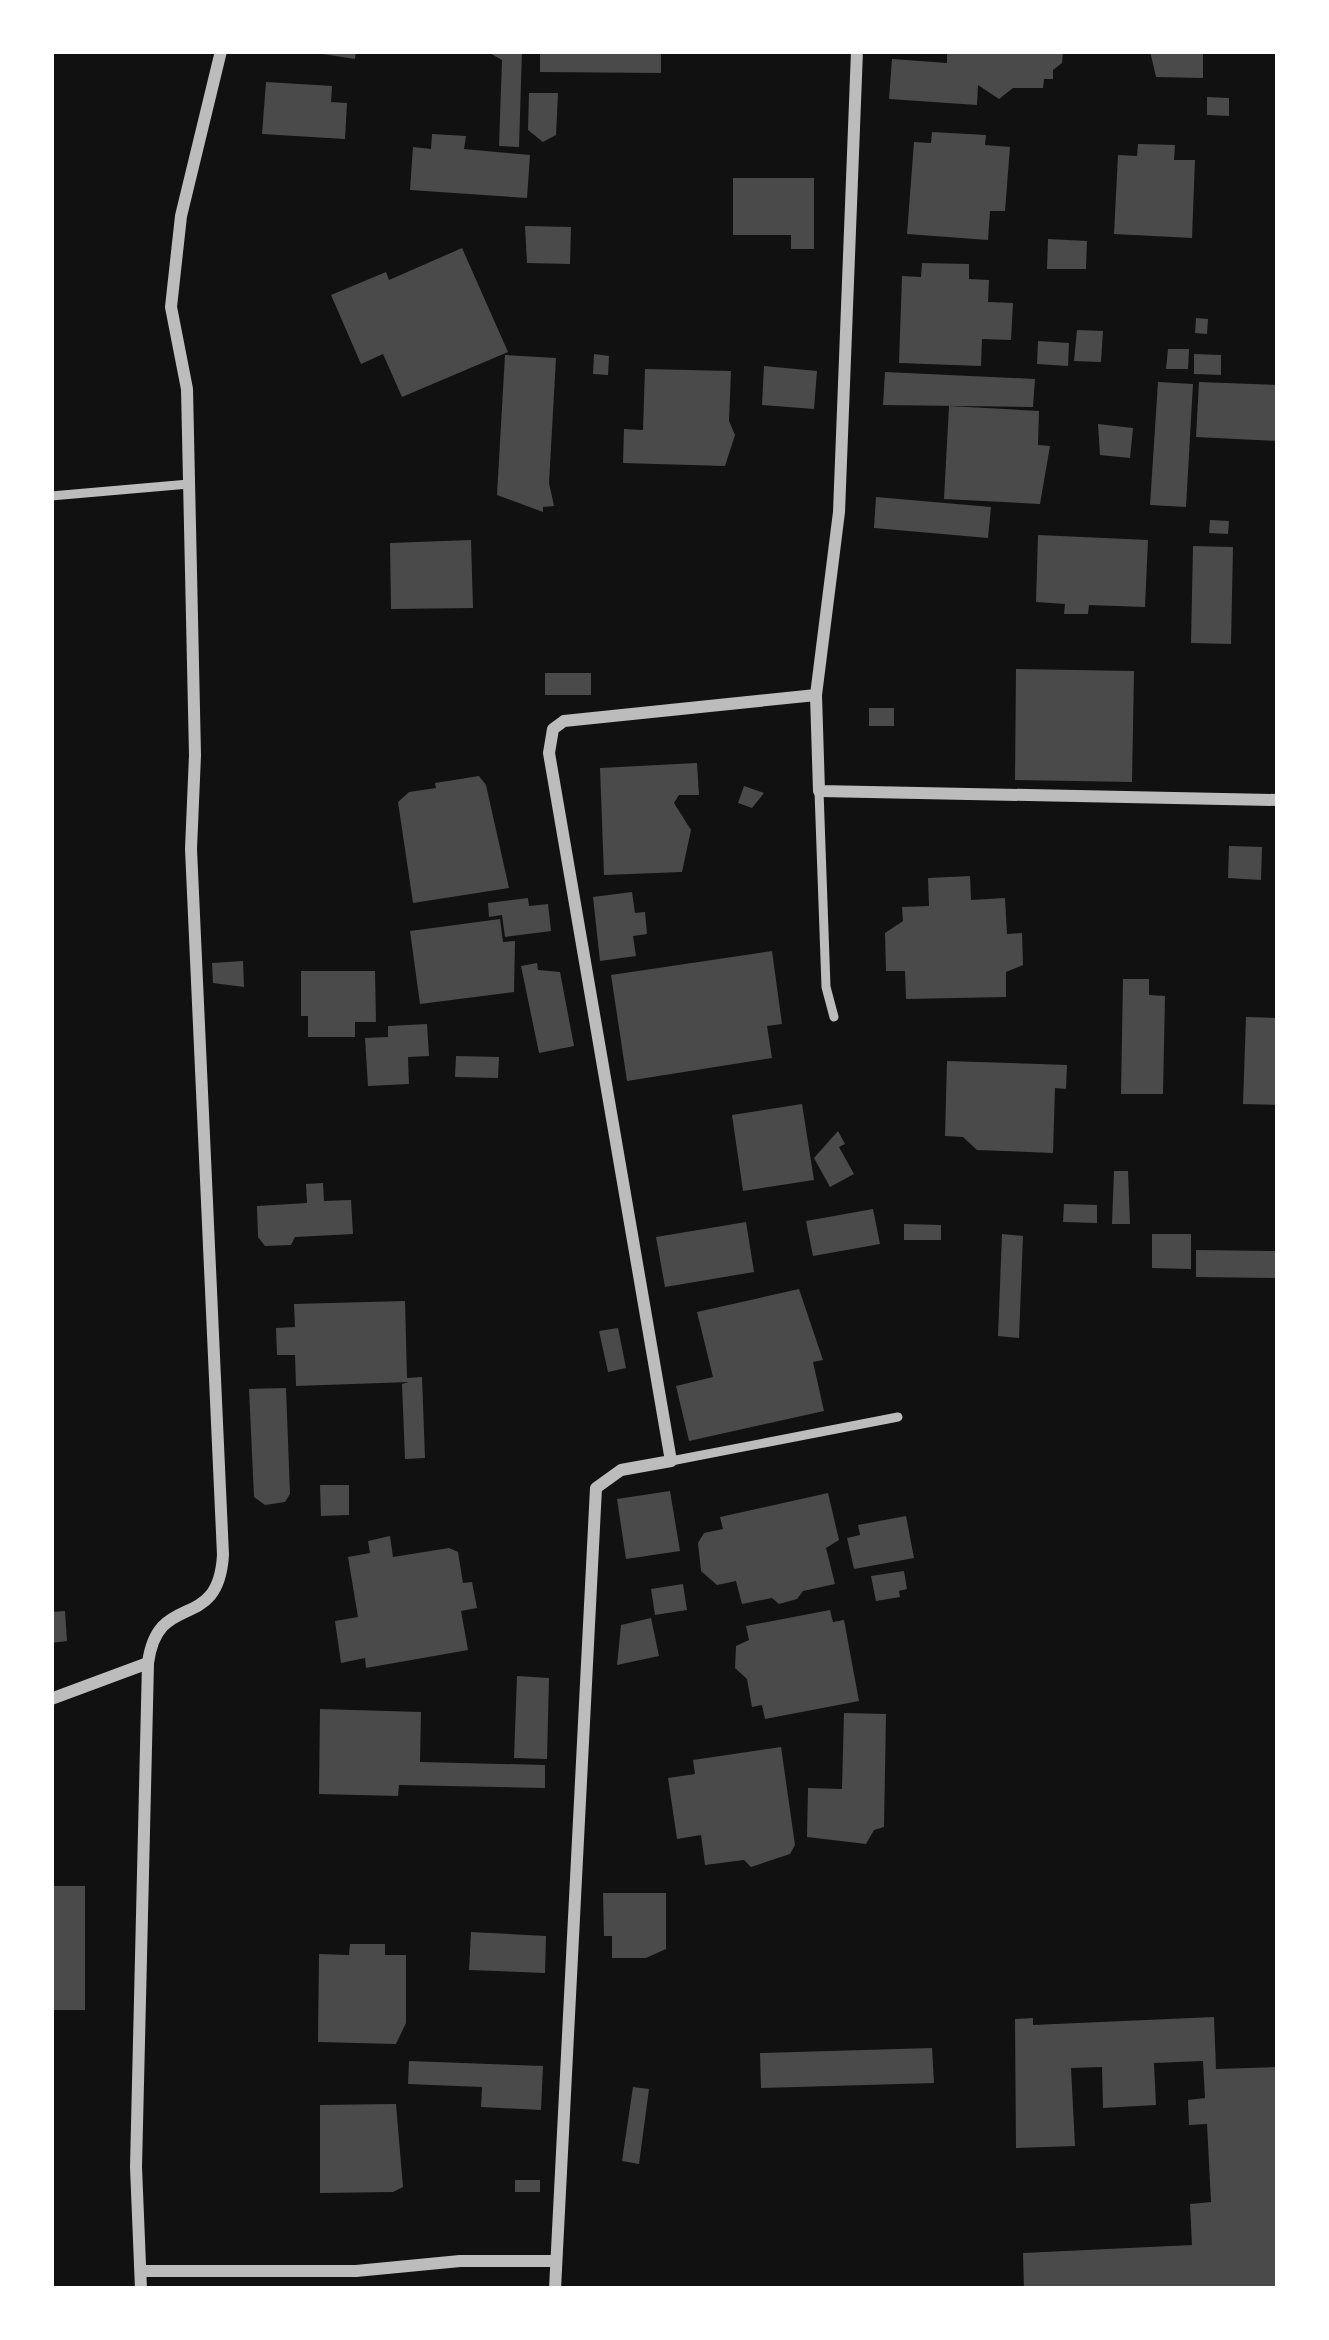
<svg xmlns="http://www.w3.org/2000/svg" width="1329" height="2340" viewBox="0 0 1329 2340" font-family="Commissioner,sans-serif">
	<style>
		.building { fill: #4a4a4a }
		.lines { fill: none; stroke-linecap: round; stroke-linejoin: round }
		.service { stroke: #bcbcbc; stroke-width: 9 }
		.minor { stroke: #bcbcbc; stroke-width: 12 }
	</style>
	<rect width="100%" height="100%" fill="#111"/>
	<path class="building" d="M303,51H356L355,59Z
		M486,51H522L519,147L499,146L502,60Z
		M540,51H661V73L540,72Z
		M947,51H1063L1062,63L1053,70V79H1044L1043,88H1013L999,99L978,85L977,105L889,99L892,59L947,63Z
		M1150,51H1203V78L1156,77Z
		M266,82L332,86L331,102L347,103L345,139L262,134Z
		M529,93H558L556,135L543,142L528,130Z
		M1207,97L1229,98V116L1207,115Z
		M932,132L986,135L985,145L1010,147L1005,211H990L988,240L907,234L914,142L931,143Z
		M432,134L466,136L464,149L530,155L527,198L410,190L413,147L431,149Z
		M1138,144L1175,145L1174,160H1195L1192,238L1114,234L1118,155L1137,156Z
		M733,178H814V249H791V235H733Z
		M525,226L571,227L570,264L527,263Z
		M1048,239L1087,241L1086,269H1047Z
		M462,248L508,352L402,397L383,354L361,364L331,295L386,272L389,280Z
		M922,263L969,264V279L989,280L988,302L1013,303L1011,340L982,339L981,366L899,363L902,276L921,277Z
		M1196,318L1208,319L1207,334L1195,333Z
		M1077,330L1103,331L1101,362L1074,361Z
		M1038,341L1069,343L1068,366L1037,364Z
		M1168,349H1189L1188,369H1166Z
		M594,354L609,356L608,375L593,374Z
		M1194,354L1221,355V375L1194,374Z
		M505,355L556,358L549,483L554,506L543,507V512L497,495Z
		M764,366L817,371L814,409L762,405Z
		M645,369L731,371L729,421L735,435L725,466L623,463L624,429L643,430Z
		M885,372L1035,379L1033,407L883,405Z
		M1158,382L1193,384L1186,507L1150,505Z
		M1199,382L1278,385V441L1196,437Z
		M949,406L1039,411L1038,445L1050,446L1040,504L944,499Z
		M1098,424L1133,428L1130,458L1100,455Z
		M876,497L991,507L988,538L874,528Z
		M1210,520L1229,521L1228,534L1209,533Z
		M1038,535L1148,540L1145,607L1089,605L1088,614H1064L1065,604L1036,602Z
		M471,540L473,608L391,609L390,543Z
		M1193,546L1233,547L1231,644L1191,643Z
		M1016,669L1134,671L1132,782L1015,780Z
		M545,673H591V695H545Z
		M869,708H894V726H869Z
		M697,763L699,795H679L674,803L691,830L682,872L604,875L600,768Z
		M479,776L486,785L509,888L413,903L398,802L409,792L436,788L435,783Z
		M744,786L764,793L752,808L738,803Z
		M1229,846L1262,847L1261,880L1228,878Z
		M970,876L971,900L1005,898L1007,934L1022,933L1023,965L1006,972V997L906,999L905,971H886L885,933L903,921L902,907L929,906L928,878Z
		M632,892L635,913L645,912L647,934L633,936L636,956L600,961L593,897Z
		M528,898L529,906L548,904L551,931L505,937L502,915L489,917L488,903Z
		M500,919L503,942L515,941L514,992L420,1004L410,931Z
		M772,951L782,1024L767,1026L772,1058L627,1081L611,975Z
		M243,961L244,987L213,983L212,963Z
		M537,963L538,970L560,972L574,1046L539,1053L521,966Z
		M301,971H375L376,1022H355V1037H308V1016H301Z
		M1123,979H1149V995L1165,996L1163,1094H1121Z
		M1246,1017L1278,1018V1105L1243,1104Z
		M427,1024L429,1056L408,1057L409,1084L368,1086L365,1038L388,1037V1026Z
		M456,1056L499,1057L498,1078L455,1077Z
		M947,1061L1067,1065L1066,1089L1055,1088L1053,1153L977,1150L963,1137L945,1136Z
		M802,1104L814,1180L743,1191L732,1115Z
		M838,1131L845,1144L839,1147L854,1174L830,1187L814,1158Z
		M1114,1171H1128L1130,1224H1112Z
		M323,1183L324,1201L351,1200L353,1234L295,1237L291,1245L265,1246L258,1237L257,1206L307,1203L306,1184Z
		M1064,1204L1097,1205V1223L1063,1222Z
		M873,1209L880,1244L813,1256L806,1221Z
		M746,1222L754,1272L665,1287L656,1237Z
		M904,1224L941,1225V1240H904Z
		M1002,1234L1023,1236L1019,1338L998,1336Z
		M1152,1234H1191V1269L1152,1268Z
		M1196,1250L1278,1251V1278L1196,1277Z
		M799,1289L823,1360L813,1362L824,1411L689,1441L676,1386L713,1377L697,1312Z
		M405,1301L407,1378L422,1377L425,1458L405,1459L402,1384L409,1382L296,1386L295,1355H277L276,1328L295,1327L294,1304Z
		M618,1328L626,1368L608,1372L599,1331Z
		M286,1388L290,1494L285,1502L265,1505L254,1497L249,1389Z
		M320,1485H349V1515L321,1516Z
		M670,1491L680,1551L626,1559L617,1499Z
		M828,1493L839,1540L826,1548L835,1584L803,1591L797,1599L779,1604L772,1598L742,1604L736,1581L717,1585L701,1571L698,1543L704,1533L723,1529L720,1517Z
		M906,1516L914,1558L854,1569L847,1538L860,1535L858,1525Z
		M390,1536L393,1557L449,1548L458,1552L463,1583L472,1582L477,1608L461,1611L468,1650L366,1668L365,1658L341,1663L335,1621L358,1617L348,1557L370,1553L368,1541Z
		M904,1571L907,1589L899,1591L900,1597L876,1601L871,1576Z
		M683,1584L687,1610L655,1615L651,1589Z
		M830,1610L833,1622L844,1620L859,1701L765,1719L762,1705L752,1707L747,1679L735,1668L736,1646L749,1640L746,1626Z
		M65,1611L67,1641L51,1643V1612Z
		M651,1618L659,1656L617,1665L621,1625Z
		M517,1676L549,1678L547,1759L514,1758Z
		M320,1709L421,1712L420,1762L545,1765V1788L399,1785L398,1796L319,1794Z
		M844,1713L886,1714L884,1827L874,1830L866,1844L807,1837L808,1788L842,1789Z
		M781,1747L795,1845L790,1854L751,1867L744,1860L705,1865L701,1835L677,1839L668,1778L695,1774L693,1760Z
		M51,1886H85V2010H51Z
		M603,1893H666V1949L646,1958H612V1936H604Z
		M471,1932L546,1936L545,1973L469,1970Z
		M350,1944H385V1955H406V2023L396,2044L318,2042L319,1954L349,1955Z
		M1214,2017L1216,2069L1278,2067V2289H1024L1023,2253L1192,2245L1190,2204L1211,2202L1207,2124L1189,2125L1188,2100L1205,2098L1203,2061L1154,2063L1156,2105L1103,2108L1102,2067L1071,2068L1075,2146L1016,2148L1015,2019L1033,2018V2025Z
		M932,2048L934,2083L761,2088L760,2053Z
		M409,2061L543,2066L541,2110L481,2107L482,2087L408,2084Z
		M633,2087L649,2089L639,2164L622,2161Z
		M396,2104L403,2187L393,2192L320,2193V2105Z
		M515,2180H540V2192H515Z"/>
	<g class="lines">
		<path class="service" d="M51,496L189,484
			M819,791L826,987L834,1017
			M671,1461L898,1417"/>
		<path class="minor" d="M857,51L839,512L816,695L819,791L1278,800
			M51,1699L148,1663
			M141,2271H356L460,2261H555
			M141,2289L136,2167L148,1663C158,1588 218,1635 223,1555L191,849L195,755L187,389L171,307L181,216L221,51
			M555,2289L596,1488L621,1470L671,1461L549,753L553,729L564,721L816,695"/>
	</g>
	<rect width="1329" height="2340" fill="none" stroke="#ffffff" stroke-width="108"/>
</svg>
